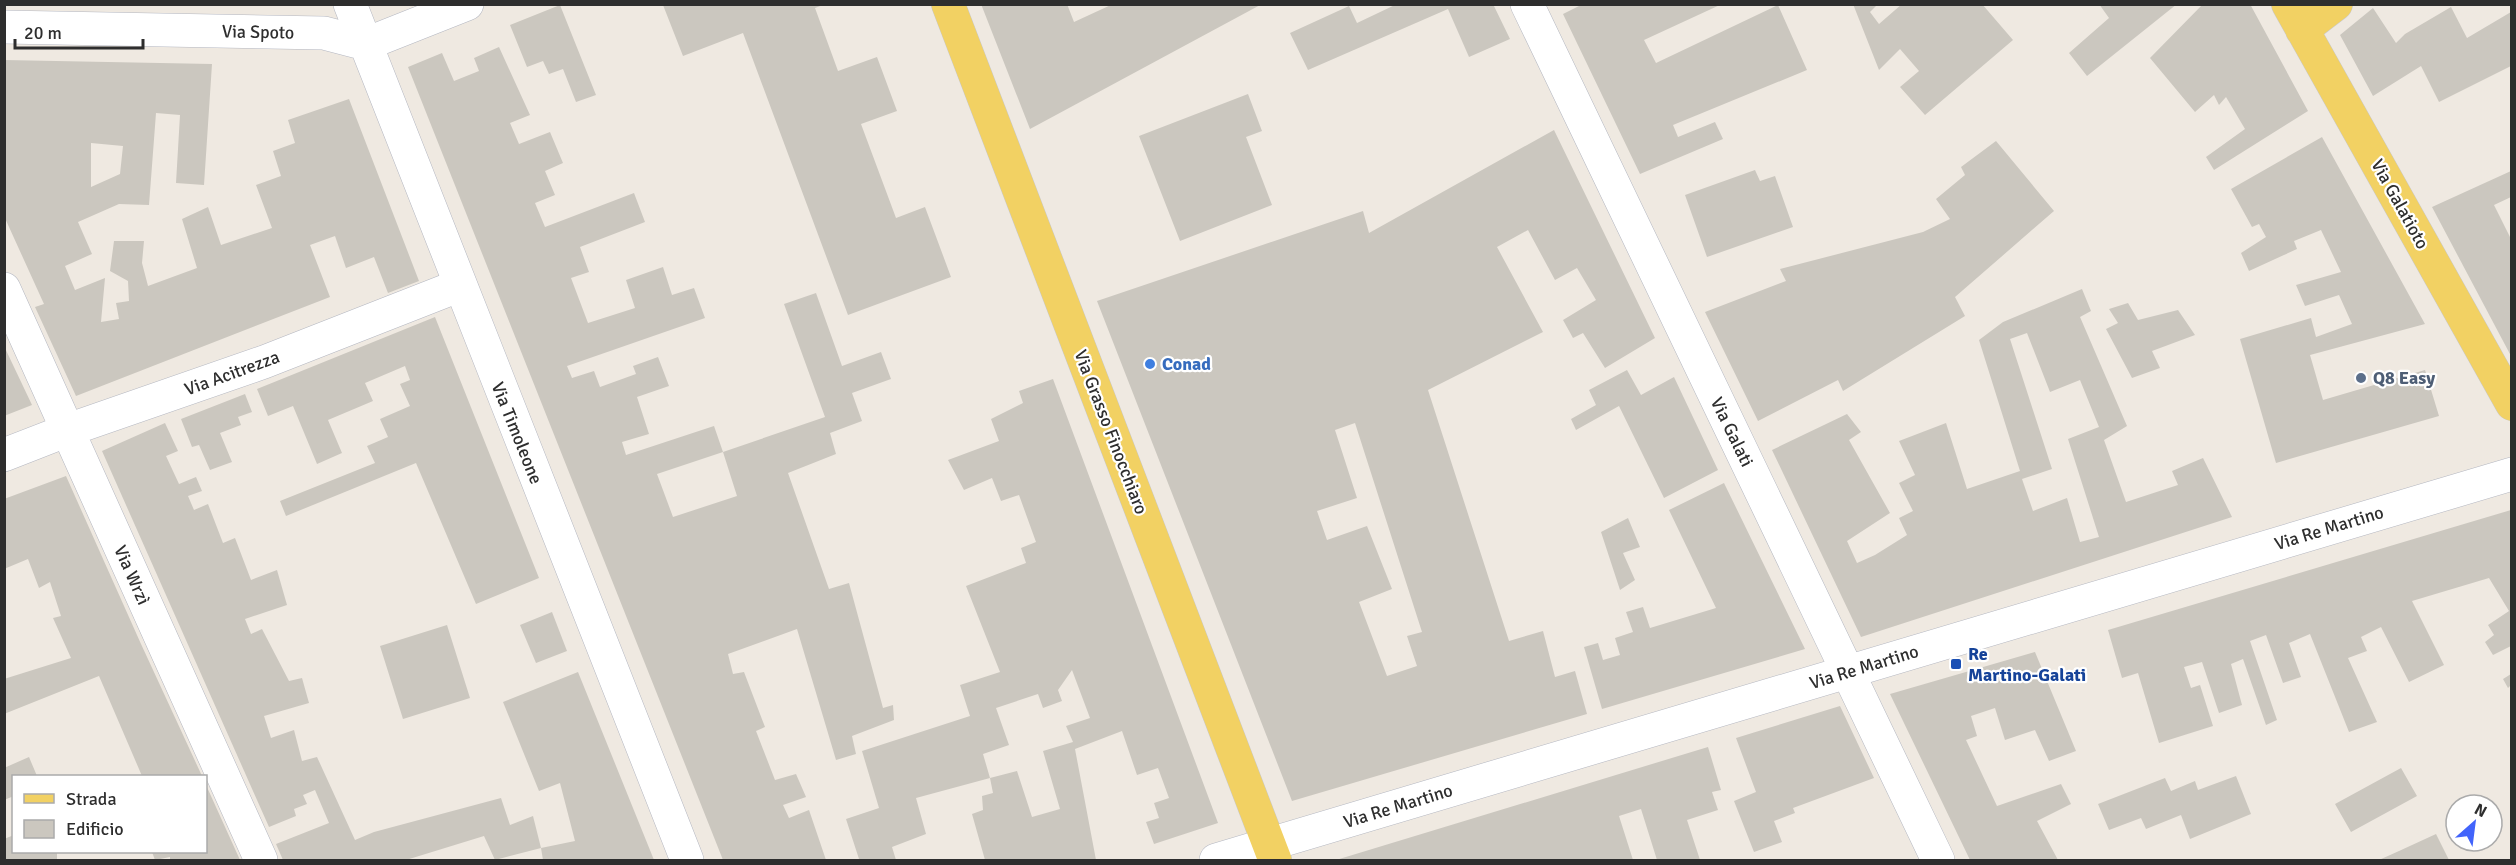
<svg xmlns="http://www.w3.org/2000/svg" width="2516" height="865" viewBox="0 0 2516 865" font-family="Signika,sans-serif">
	<style>
		.building { fill: #cbc7bf; fill-rule: evenodd }
		.lines { fill: none; stroke-linecap: round; stroke-linejoin: round }
		.minor-casing { stroke: #b4b7c1; stroke-width: 34 }
		.major-casing { stroke: #c9c9c9; stroke-width: 34 }
		.minor { stroke: #fff; stroke-width: 33 }
		.major { stroke: #f2d163; stroke-width: 33 }
		.shop-dot { fill: #3f7fe0; stroke: #fff; stroke-width: 2 }
		.service-dot { fill: #5c6f8a; stroke: #fff; stroke-width: 2 }
		.transit-dot { fill: #1a4fb4; stroke: #fff; stroke-width: 2 }
		.labels { text-anchor: middle; stroke-width: 4.5; stroke-linejoin: round; paint-order: stroke }
		.street-label { font-size: 18px; fill: #2e2e2e; stroke: #fff }
		.shop-label { font-size: 18px; font-weight: bold; fill: #366cbe; stroke: #fff; text-anchor: start }
		.service-label { font-size: 18px; font-weight: bold; fill: #4e5e75; stroke: #fff; text-anchor: start }
		.transit-label { font-size: 18px; font-weight: bold; fill: #164399; stroke: #fff; text-anchor: start }
	</style>
	<rect width="100%" height="100%" fill="#efe9e1"/>
	<path class="building" d="M981,4H1067L1074,22L1113,4H1262L1030,129Z
		M1397,4H1493L1510,39L1469,57L1448,9L1308,70L1290,33L1349,6L1357,23Z
		M1583,4H1722L1644,40L1656,63L1778,5L1807,70L1673,125L1678,137L1715,122L1723,139L1640,174L1563,14Z
		M1853,4H1878L1870,12L1879,24L1902,4H1982L2013,40L1925,115L1900,87L1919,71L1900,49L1879,70Z
		M2099,4H2177L2087,76L2069,53L2109,18Z
		M2203,4H2250L2308,111L2214,170L2206,157L2245,129L2226,97L2219,105L2214,95L2195,112L2150,58Z
		M560,5L596,95L576,102L563,69L549,74L543,61L527,67L510,25Z
		M663,5H823L815,8L838,71L877,57L897,111L861,124L896,218L925,207L951,277L848,315L743,33L683,56Z
		M2451,7L2467,38L2511,12V66L2439,102L2421,66L2373,96L2340,35L2373,8L2396,43L2405,34Z
		M499,47L530,115L510,123L519,144L550,132L563,163L545,171L555,195L535,203L545,227L634,193L645,222L580,247L589,272L571,278L588,323L635,308L626,280L663,267L672,295L694,288L705,318L567,366L572,378L594,371L600,387L636,374L633,366L658,357L669,386L637,397L649,434L622,442L626,455L714,426L723,452L825,417L784,304L816,293L842,366L881,352L891,379L852,393L862,421L830,433L836,454L788,473L829,589L849,583L883,708L893,705L894,720L852,736L856,754L836,760L797,629L728,654L733,674L744,672L765,727L756,731L775,780L796,774L806,797L783,805L789,818L809,810L826,860H723L408,67L442,53L454,81L479,71L474,58ZM723,452L737,496L673,517L657,474Z
		M4,60L212,64L204,185L176,183L180,115L156,113L149,205L119,204L78,222L92,254L65,266L75,290L105,278L101,322L119,319L116,303L129,301L128,281L110,271L114,241H144L142,263L148,286L197,268L182,219L208,207L221,245L272,228L256,185L281,176L273,151L295,143L288,120L349,99L419,281L388,293L374,257L346,268L335,236L310,245L330,297L76,396L35,307L44,304L4,216ZM91,143L123,146L120,174L91,187Z
		M1248,94L1262,131L1246,137L1272,205L1180,241L1139,136Z
		M1554,130L1655,338L1605,368L1583,333L1573,338L1563,320L1596,300L1577,268L1555,280L1528,230L1497,247L1543,332L1428,390L1509,641L1543,631L1555,677L1575,671L1587,714L1292,801L1097,301L1363,211L1369,233ZM1355,423L1422,632L1407,636L1417,666L1387,676L1359,602L1392,589L1367,526L1327,540L1317,511L1357,498L1335,430Z
		M2322,137L2425,324L2310,355L2323,400L2425,370L2439,416L2276,463L2240,339L2311,318L2316,337L2352,324L2339,295L2305,306L2296,285L2341,272L2321,230L2294,241L2297,249L2249,271L2241,253L2266,237L2259,224L2252,227L2231,189Z
		M1996,141L2054,211L1955,297L1965,316L1843,391L1838,380L1758,421L1705,312L1786,281L1780,269L1923,232L1950,219L1936,199L1965,175L1961,167Z
		M1755,170L1760,181L1775,176L1793,227L1707,257L1685,195Z
		M2511,171V197L2494,205L2511,239V356L2432,207Z
		M2082,289L2091,311L2080,317L2127,426L2104,440L2126,502L2178,485L2172,471L2203,458L2232,517L1861,637L1772,450L1847,414L1861,432L1849,440L1890,513L1847,541L1857,563L1875,555L1907,535L1899,518L1913,511L1899,483L1915,475L1899,441L1946,423L1967,489L2020,471L1979,340L2003,322ZM2027,333L2050,392L2080,380L2099,427L2068,439L2099,537L2080,542L2067,498L2033,511L2022,479L2052,469L2010,339Z
		M2128,303L2138,320L2178,310L2195,335L2152,351L2160,368L2132,378L2106,329L2118,323L2109,309Z
		M435,317L539,578L476,604L416,463L286,516L280,501L375,463L367,446L388,437L380,419L410,406L400,384L410,380L405,366L365,383L373,401L328,420L342,453L317,464L293,406L268,416L257,389Z
		M4,346L32,405L4,416Z
		M1627,370L1641,395L1674,377L1718,470L1664,498L1619,406L1576,430L1571,419L1596,405L1589,390Z
		M1053,379L1218,823L1154,844L1146,822L1159,818L1154,803L1169,798L1158,768L1137,775L1122,731L1075,749L1096,860H985L972,814L983,810L982,796L993,793L990,778L1017,771L1032,817L1060,809L1043,751L1073,742L1066,726L1090,718L1072,670L1058,690L1062,701L1043,708L1038,694L996,708L1009,745L983,754L990,778L916,798L926,834L892,847L896,860H855L859,859L846,819L879,808L862,751L970,716L960,685L1000,672L966,586L1026,563L1021,548L1036,542L1019,495L1001,501L992,478L964,490L948,460L999,441L991,419L1023,403L1019,391Z
		M245,394L252,412L238,417L241,425L220,433L232,462L210,470L199,445L192,447L181,419Z
		M165,423L178,451L166,456L179,484L196,477L202,491L188,496L194,510L208,504L223,543L235,538L251,580L277,570L287,605L245,619L251,634L262,629L289,681L302,678L309,703L264,716L271,738L294,730L302,761L317,757L355,840L374,832L501,798L510,825L533,816L541,848L495,860L484,836L406,860H283L276,844L329,823L315,790L303,795L307,804L294,809L296,816L269,827L102,451Z
		M66,476L141,644L202,776H142L99,676L4,714V679L71,658L53,618L61,616L50,582L39,588L28,559L4,569V499Z
		M1724,483L1805,649L1602,709L1584,647L1598,643L1603,660L1620,655L1615,638L1633,632L1626,612L1643,607L1650,628L1716,608L1669,510Z
		M2511,510V646L2493,655L2485,642L2494,635L2488,625L2509,611L2489,578L2412,601L2444,665L2409,682L2381,627L2361,637L2367,651L2348,658L2377,722L2349,732L2310,634L2289,643L2301,677L2283,683L2266,635L2250,641L2277,720L2266,725L2243,659L2231,664L2242,705L2219,713L2202,662L2184,667L2191,688L2200,685L2213,726L2159,743L2138,673L2122,678L2108,630Z
		M1628,518L1640,547L1623,553L1635,580L1620,590L1601,532Z
		M552,612L567,651L536,663L520,625Z
		M447,625L470,698L403,719L380,646Z
		M2035,652L2076,751L2049,761L2035,730L2005,740L1995,708L1971,716L1977,736L1966,740L1997,806L2061,784L2071,804L2037,821L2058,860H1970L1890,694Z
		M578,672L614,761L654,860H543L541,848L575,841L560,783L539,791L503,702Z
		M2511,674V685L2508,688L2503,679Z
		M1840,706L1874,778L1793,808L1795,813L1774,821L1782,842L1754,852L1734,801L1756,792L1736,738Z
		M1708,747L1721,790L1712,792L1718,810L1687,820L1700,860H1657L1641,809L1619,816L1633,860H1336Z
		M29,757L37,776H14V796L4,800V768Z
		M2401,768L2417,796L2351,832L2335,804Z
		M2236,776L2251,814L2190,839L2181,815L2146,829L2141,818L2109,830L2098,804L2165,778L2171,791L2195,781L2198,790Z
		M206,785L240,860H170V857L155,860L152,852H206Z
		M2436,834L2449,860H2379L2399,851Z
		M14,835V852H57V859L4,860V839Z"/>
	<g class="lines">
		<g class="minor-casing">
			<path id="minor" d="M350,4L687,860
				M1527,4L1938,860
				M4,27L324,33L366,44L467,4
				M4,289L261,860
				M4,455L68,430L264,362L458,286
				M1216,860L2512,474"/>
		</g>
		<g class="major-casing">
			<path id="major" d="M948,4L1275,860
				M2288,4L2512,404
				M2302,30L2336,4"/>
		</g>
		<use href="#minor" class="minor"/>
		<use href="#major" class="major"/>
	</g>
	<circle class="shop-dot" cx="1150" cy="364" r="6"/>
	<circle class="service-dot" cx="2361" cy="378" r="6"/>
	<rect class="transit-dot" x="1950" y="658" width="12" height="12" rx="3"/>
	<g class="labels">
		<g class="street-label">
			<text transform="translate(258 32) rotate(1)" y="6">Via Spoto</text>
			<text transform="translate(2400 204) rotate(61)" y="6">Via Galatioto</text>
			<text transform="translate(232 373) rotate(-20)" y="6">Via Acitrezza</text>
			<text transform="translate(1111 432) rotate(69)" y="6">Via Grasso Finocchiaro</text>
			<text transform="translate(1732 432) rotate(64)" y="6">Via Galati</text>
			<text transform="translate(517 433) rotate(68)" y="6">Via Timoleone</text>
			<text transform="translate(2329 528) rotate(-17)" y="6">Via Re Martino</text>
			<text transform="translate(132 575) rotate(66)" y="6">Via Wrzì</text>
			<text transform="translate(1864 667) rotate(-17)" y="6">Via Re Martino</text>
			<text transform="translate(1398 806) rotate(-17)" y="6">Via Re Martino</text>
		</g>
		<g class="shop-label">
			<text x="1162" y="370">Conad</text>
		</g>
		<g class="service-label">
			<text x="2373" y="384">Q8 Easy</text>
		</g>
		<g class="transit-label">
			<text x="1968" y="660">Re<tspan x="1968" dy="21">Martino-Galati</tspan></text>
		</g>
	</g>
	<rect width="2516" height="865" fill="none" stroke="#2e2e2e" stroke-width="12"/>
	<rect x="12" y="775" width="195" height="78" fill="#ffffff" stroke="#ababab" stroke-width="1.5"/>
	<rect x="24" y="794" width="30" height="9" fill="#f2d163" stroke="#ababab" stroke-width="1.5"/>
	<text x="66" y="805" font-size="18" fill="#2e2e2e">Strada</text>
	<rect x="24" y="820" width="30" height="18" fill="#cbc7bf" stroke="#ababab" stroke-width="1.5"/>
	<text x="66" y="835" font-size="18" fill="#2e2e2e">Edificio</text>
	<g transform="translate(2474 823) rotate(28)"><circle r="28" fill="#ffffff" stroke="#ababab" stroke-width="1.5"/>
	<path d="M0-4.5L10 22L0 15L-10 22Z" fill="#4264fb"/>
	<text y="-9" font-size="16" font-weight="bold" text-anchor="middle" fill="#2e2e2e">N</text>
	</g>
	<path d="M15 39v9h128v-9" fill="none" stroke="#2e2e2e" stroke-width="3"/>
	<text x="24" y="39" font-size="18" fill="#2e2e2e" stroke="#ffffff" stroke-width="4.5" paint-order="stroke">20 m</text>
</svg>
